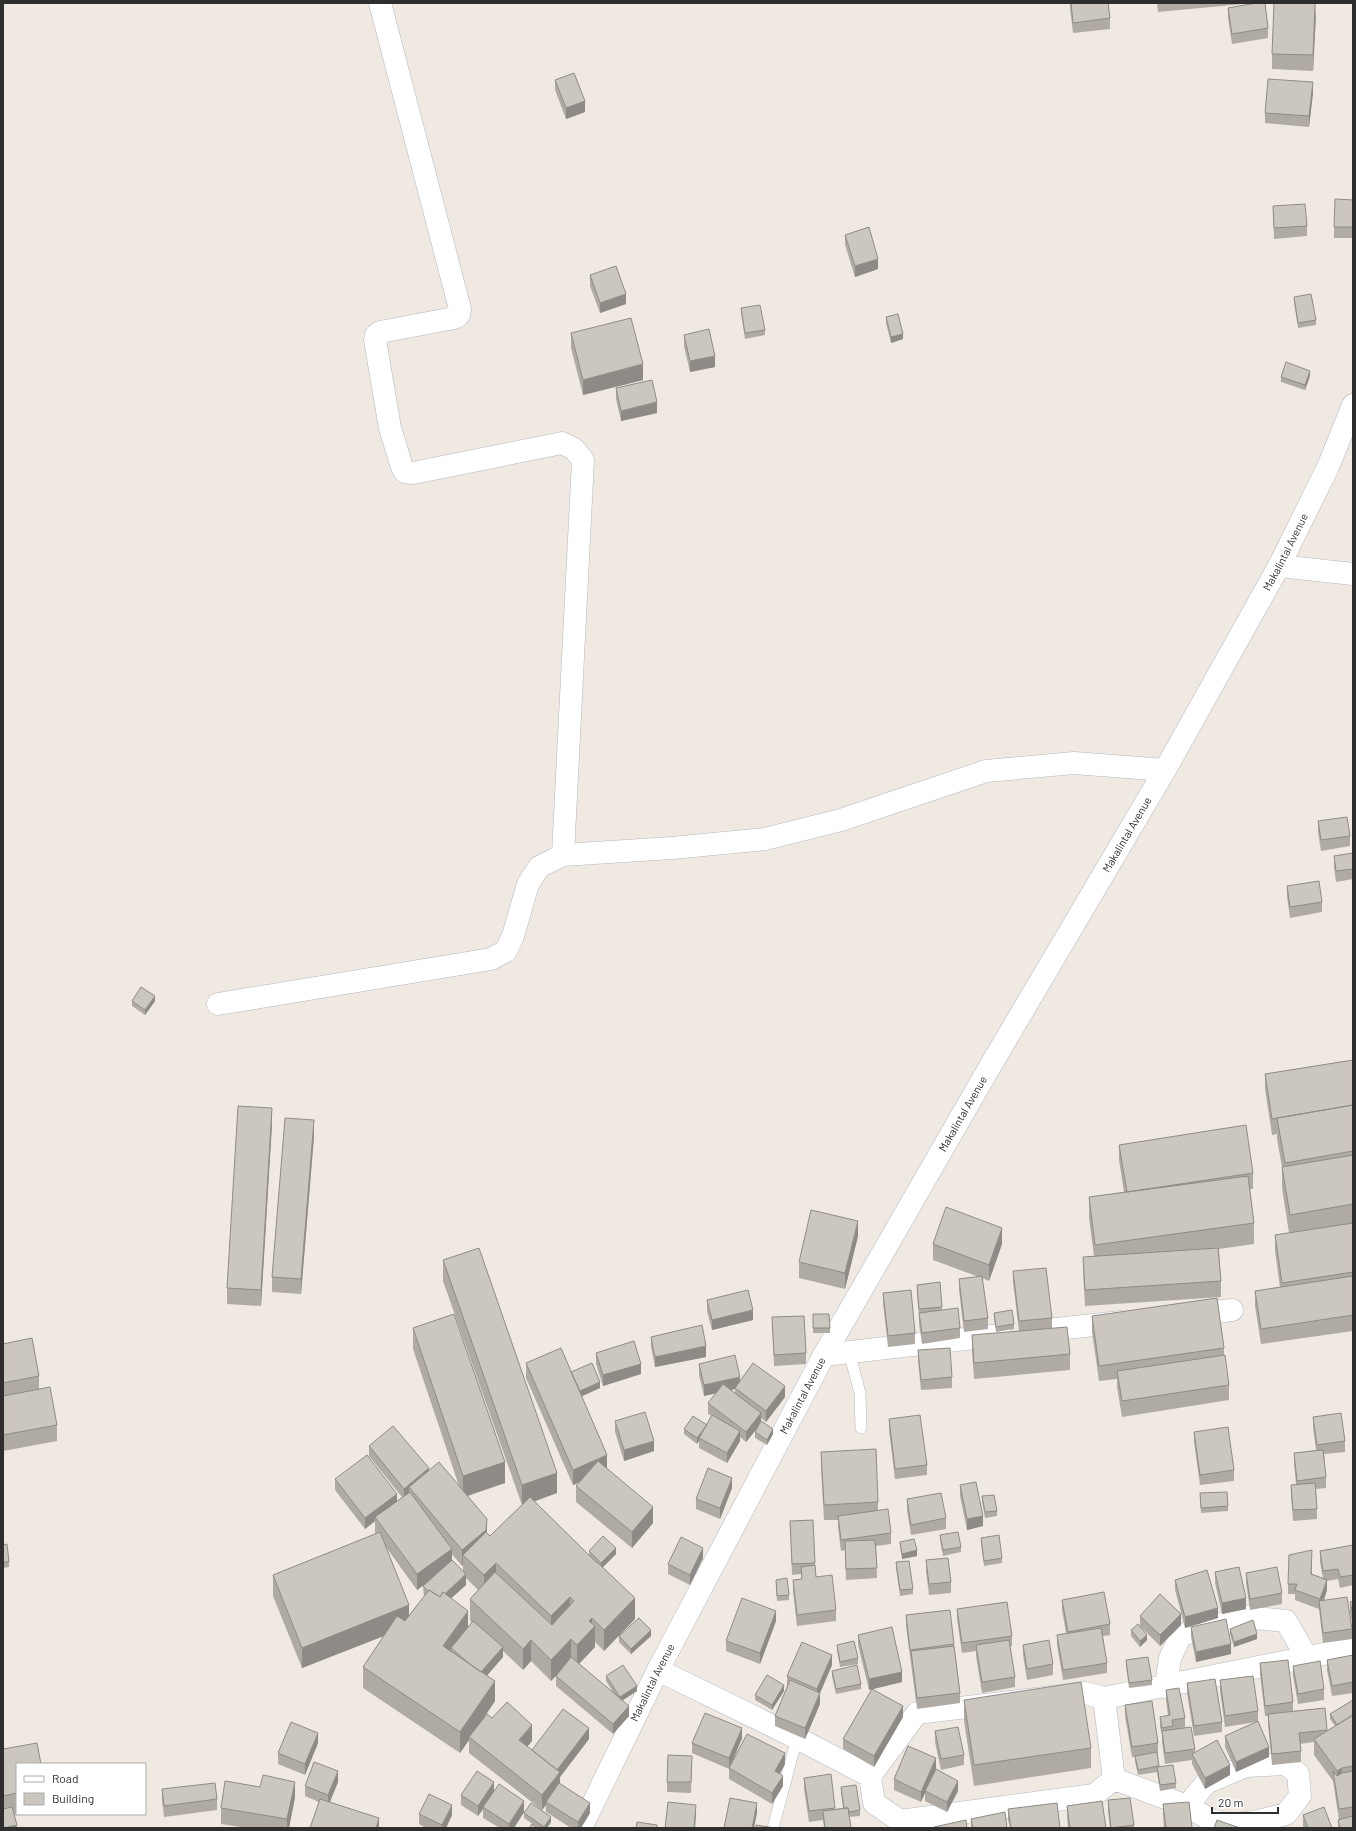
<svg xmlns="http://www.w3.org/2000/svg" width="1356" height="1831" viewBox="0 0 1356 1831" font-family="Barlow,sans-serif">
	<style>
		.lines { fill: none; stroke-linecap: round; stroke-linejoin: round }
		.service-casing { stroke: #b4b7c1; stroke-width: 12 }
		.minor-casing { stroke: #b4b7c1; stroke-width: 23 }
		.secondary-casing { stroke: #b4b7c1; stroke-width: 23 }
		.service { stroke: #fff; stroke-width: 11 }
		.minor { stroke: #fff; stroke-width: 22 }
		.secondary { stroke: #fff; stroke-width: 22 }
		.wall { fill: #afaba4; fill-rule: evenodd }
		.shaded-wall { fill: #8e8b86 }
		.building { fill: #cbc7bf; stroke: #8e8b86 }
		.labels { text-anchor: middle; stroke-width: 4; stroke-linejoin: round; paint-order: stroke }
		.street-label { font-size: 11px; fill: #2e2e2e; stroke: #fff }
	</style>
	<rect width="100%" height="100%" fill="#efe9e1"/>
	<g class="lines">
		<g class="service-casing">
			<path id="service" d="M849,1352L860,1393L861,1428
				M773,1828L797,1738"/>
		</g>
		<g class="minor-casing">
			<path id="minor" d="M380,3L460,309L459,315L454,318L380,332L376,335L375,340L390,428L402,467L405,472L413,473L562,443L574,449L583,460L563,855L672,848L765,839L841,820L986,771L1074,763L1165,770
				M1279,566L1353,574
				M218,1004L491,959L506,951L513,936L528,884L539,867L563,855
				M1189,1315L1232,1310
				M1038,1331L1121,1322
				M824,1355L1001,1335
				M658,1670L797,1738L870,1776
				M1166,1687L1170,1658L1181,1635L1246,1617L1286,1621L1307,1658
				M1085,1693L1104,1698L1114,1779L1094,1795L900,1821L874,1803L870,1776L917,1713Z
				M1104,1698L1353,1648
				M1114,1779L1187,1806L1211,1820L1230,1825L1254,1822L1286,1814L1300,1796L1298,1774L1286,1764L1246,1766L1206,1783L1187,1806"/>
		</g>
		<g class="secondary-casing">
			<g id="secondary">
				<path id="s1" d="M581,1828L658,1670L824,1355L992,1063L1165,770L1279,566L1328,467L1353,405"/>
			</g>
		</g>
		<use href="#service" class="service"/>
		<use href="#minor" class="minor"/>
		<use href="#secondary" class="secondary"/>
	</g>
	<path class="wall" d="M1070,3H1108L1110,18V29L1073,33L1070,8Z
		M1157,3H1265L1268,28V38L1232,44L1228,18V8L1254,3L1158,12Z
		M1316,15L1313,71L1272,69V54Z
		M555,80L585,112L566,119L555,90Z
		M1313,93L1309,127L1265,123V113Z
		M1353,200V238H1334V227Z
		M1273,206L1307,226V236L1274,239Z
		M845,235L878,269L855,277L845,245Z
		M590,275L626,304L600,313L590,286Z
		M1294,297L1316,320V325L1298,328L1294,302Z
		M741,308L765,330V335L745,339L741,313Z
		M886,317L903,339L891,343L886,323Z
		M571,333L643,380L583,395L571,348Z
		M684,335L715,367L690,372L684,346Z
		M1310,376L1305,390L1281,382V377Z
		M616,388L657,413L621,421L616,399Z
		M1318,821L1350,836V846L1321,851L1318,832Z
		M1353,853V879L1336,882L1334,867V856Z
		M1287,886L1322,902V912L1290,918L1287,897Z
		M132,1001H155L145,1015L132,1006Z
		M1353,1060V1331L1261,1344L1255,1306V1291L1280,1287L1275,1251V1235L1289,1233L1282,1188V1167L1277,1139V1134L1272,1135L1265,1089V1074Z
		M272,1124L261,1306L227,1304V1288Z
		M314,1136L301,1294L272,1292V1277Z
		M1119,1145L1253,1173V1189H1250L1254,1223V1244L1219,1249L1221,1281V1297L1085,1306L1083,1272V1257L1094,1256L1089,1218V1197L1124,1192L1119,1160Z
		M858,1236L845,1289L799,1278V1262Z
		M933,1244H1002L989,1281L982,1278L988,1318V1329L964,1332L959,1290V1279L979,1277L933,1260Z
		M443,1260L557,1493L534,1501L589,1555V1551L616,1554L603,1567L635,1619L604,1651L595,1642V1647L579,1664L613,1692L606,1681V1676L637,1691L623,1700L629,1716L613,1734L556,1686V1676L551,1681L531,1661L523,1670L503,1651V1657L487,1676L495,1701L481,1722L492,1718L532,1741L527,1747L532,1750L589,1739L560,1777V1784L590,1813L581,1828H571L546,1812V1805L542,1810L469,1753V1740L460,1753L363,1688V1667L384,1636L302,1668L273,1596V1575L376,1534L375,1532V1521L365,1529L335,1490V1479L397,1501L402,1497L369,1456V1446L429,1471L459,1486L413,1349V1328L505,1483L468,1496L487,1533L490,1536L522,1505L443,1281ZM386,1547L417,1590L429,1581L423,1586L424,1597L409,1615ZM452,1554L462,1566L463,1565V1571L452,1560ZM466,1578L478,1590L470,1599V1620L472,1623L468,1627L451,1598L466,1585Z
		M1013,1271L1052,1318V1328L1027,1331L1070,1354V1370L974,1379L972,1351V1335L1019,1331L1013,1282Z
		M917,1285L942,1307V1310L960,1328V1338L922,1344L919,1324V1315L917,1295Z
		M883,1293L915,1333V1344L888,1347L883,1303Z
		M707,1300L753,1320L712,1330L707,1311Z
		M994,1313L1014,1324V1329L996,1332L994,1318Z
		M813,1314L830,1328V1333H813Z
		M1092,1316L1224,1348V1355L1229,1385V1400L1122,1417L1117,1387V1379L1099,1381L1092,1332Z
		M772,1317L806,1353V1364L774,1366Z
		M651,1337L706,1357L655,1367L651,1347Z
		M3,1344L39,1376V1389L57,1425V1441L3,1451Z
		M918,1350L952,1377V1388L921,1390L918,1361Z
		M596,1353L641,1374L603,1386L596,1364Z
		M526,1363L571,1373L600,1388L582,1396L607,1469L653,1523L632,1548L576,1502V1486L580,1482L573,1485L526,1378Z
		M699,1364L740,1381L785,1397L766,1422L761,1418V1422L773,1434L767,1445L755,1438V1432L757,1429L746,1442L740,1437V1441L727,1463L699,1448V1441L697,1444L684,1434V1429L706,1425L712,1416L708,1414V1403L716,1393L704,1396L699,1375ZM735,1389V1393L731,1390Z
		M1313,1417L1345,1441V1452L1324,1454L1326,1477V1488L1316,1489L1317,1509V1519L1293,1521L1291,1495V1485L1296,1484L1294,1463V1453L1316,1450L1313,1427Z
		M889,1419L927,1465V1475L895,1479L889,1430Z
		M615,1421L654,1451L624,1461L615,1432Z
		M1194,1432L1234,1470V1481L1200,1485L1194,1442Z
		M821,1452L878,1502V1510L891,1533V1544L876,1546L877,1578L846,1580L845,1550L841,1551L838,1527V1520H824L821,1468Z
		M960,1485L983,1526L967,1530L960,1496Z
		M732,1488L720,1519L696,1509V1499Z
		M1200,1493L1228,1506V1511L1201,1513Z
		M982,1496L997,1511V1516L985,1518L982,1501Z
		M907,1499L946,1518V1529L911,1535L907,1510Z
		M813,1520L815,1566L816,1577L836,1610V1621L797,1626L793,1591V1580L801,1579V1574L792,1575L790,1521Z
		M940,1535L961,1547V1552L943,1556L940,1540Z
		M981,1538L1002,1558V1563L984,1566L981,1543Z
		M900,1542L917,1556L902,1559L900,1547Z
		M3,1545L9,1562V1567L3,1568Z
		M1353,1545V1585L1340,1588L1338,1579L1327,1581V1590L1324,1601L1352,1629V1639L1323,1643L1319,1609L1295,1600V1594H1288V1584L1312,1561V1574L1323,1578L1320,1562V1551Z
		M703,1558L690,1585L668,1574V1564Z
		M926,1560L951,1582V1593L929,1595L926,1571Z
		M896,1562L913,1589V1594L900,1596L896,1568Z
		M1215,1572L1246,1609L1222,1614L1215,1583Z
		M1246,1573L1282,1593V1604L1250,1610L1246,1583Z
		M776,1580L789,1595V1600L777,1601Z
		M1175,1580L1218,1618L1185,1628L1175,1590Z
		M1062,1600L1110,1624V1635L1103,1636L1107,1663V1673L1063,1680L1057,1645V1635L1066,1633L1062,1610Z
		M1353,1601V1626L1350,1613V1602Z
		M957,1609L1012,1636V1646H1010L1015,1677V1687L982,1693L976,1656V1651L962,1653L957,1619Z
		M906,1615L954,1644L960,1693V1703L917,1709L906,1626Z
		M1140,1616L1181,1625L1160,1646L1141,1627L1147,1640L1140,1647L1131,1636V1630L1140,1626Z
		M776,1621L760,1664L726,1651V1641Z
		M1191,1627L1231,1654L1196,1662L1191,1637Z
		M1230,1629L1257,1639L1234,1647L1230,1634Z
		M858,1635L902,1682L873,1689L903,1717L874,1767L843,1749V1739L872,1689L869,1690L858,1645Z
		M619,1636H651L631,1654L619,1642Z
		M837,1645L858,1658V1664L840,1667L837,1650Z
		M1023,1645L1053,1664V1675L1027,1680L1023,1655Z
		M1353,1655V1693L1332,1696L1327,1670V1660Z
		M1126,1660L1152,1680V1685L1129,1688L1126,1665Z
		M1260,1663L1293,1702V1711L1325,1708L1327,1731L1335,1726L1330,1719V1714L1353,1700V1828H1338V1820H1339L1333,1781L1314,1755V1742L1300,1744L1301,1751V1762L1272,1765L1268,1725V1716H1265L1260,1674Z
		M832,1665L820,1693V1704L805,1739L775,1726V1716L787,1687V1676Z
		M1293,1666L1324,1689V1700L1298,1704L1293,1676Z
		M832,1671L861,1684V1689L836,1694L832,1676Z
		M1220,1680L1258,1711V1721L1269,1757L1236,1772L1225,1747V1736L1256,1722L1225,1727L1220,1691Z
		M1187,1683L1222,1722V1732L1194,1736L1187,1693Z
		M1166,1690L1185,1718V1727L1195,1749V1752L1230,1775L1205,1789L1192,1764V1760L1165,1764L1162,1742V1735L1160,1727V1717L1168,1715L1166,1701Z
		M784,1691L772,1710L755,1700V1695Z
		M964,1700L1091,1748V1768L974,1786L964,1721Z
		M1125,1705L1158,1743V1753H1157L1159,1767L1176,1783V1788L1160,1791L1157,1772L1138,1775L1135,1761V1757H1132L1125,1716Z
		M935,1731L964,1755V1765L941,1770L935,1742Z
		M742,1738L731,1765L785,1764L780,1774L783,1786L772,1804L729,1779V1769L692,1753V1743Z
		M318,1743L305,1775L278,1764V1753Z
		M3,1749L17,1764V1814H18L14,1815L17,1828H3Z
		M692,1767L691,1793L667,1792V1782Z
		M936,1769L934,1774L958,1791L947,1812L925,1801V1793L921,1802L894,1790V1779Z
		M804,1778L835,1808V1809L843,1808L841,1793V1787L860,1810V1816L849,1817L851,1828H824L823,1820L809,1822L804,1789Z
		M338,1782L330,1802L379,1828L305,1796V1786Z
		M162,1789L217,1799V1810L164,1817L162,1800Z
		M494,1791L524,1812L514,1828H500L483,1818V1809L478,1816L461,1805V1795Z
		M295,1797L289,1828H247L221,1824V1808Z
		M1108,1800L1134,1825V1828H1110L1108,1811Z
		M1163,1804L1192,1828H1164L1163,1815Z
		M1067,1806L1106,1828H1068L1067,1816Z
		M1008,1809L1060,1828H1010L1008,1820Z
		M524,1813L551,1822L547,1828H538L524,1818Z
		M419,1814L452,1815L446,1828H426L419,1824Z
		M1303,1815L1332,1828H1304L1303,1826Z
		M971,1819L1007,1828H971Z"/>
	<path class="shaded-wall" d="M1316,3V15L1313,71V55Z
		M1313,82V93L1309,127V116Z
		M585,101V112L566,119V108Z
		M878,259V269L855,277V266Z
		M626,294V304L600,313V303Z
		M903,334V339L891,343V337Z
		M715,356V367L690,372V361Z
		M643,364V380L583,395V380Z
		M1310,371V376L1305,390V385Z
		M657,402V413L621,421V411Z
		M155,996V1001L145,1015V1010Z
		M272,1108V1124L261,1306V1290Z
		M314,1120V1136L301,1294V1279Z
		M858,1221V1236L845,1289V1273Z
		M1002,1228V1244L989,1281V1265Z
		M753,1310V1320L712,1330V1320Z
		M706,1346V1357L655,1367V1357Z
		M641,1364V1374L603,1386V1375Z
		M740,1377V1388L704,1396V1385Z
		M600,1382V1388L580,1397V1391Z
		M785,1386V1397L766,1422V1411Z
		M761,1413V1423L746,1442V1432Z
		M707,1425L699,1438V1441L697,1444V1438Z
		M773,1429V1434L767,1445V1440Z
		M740,1431V1441L727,1463V1453Z
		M654,1441V1451L624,1461V1450Z
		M607,1455V1470L573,1485V1470Z
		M505,1462V1483L463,1497V1476Z
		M429,1468V1479L409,1487V1495L404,1499V1489Z
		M557,1473V1493L522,1506V1485Z
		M732,1478V1488L720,1519V1508Z
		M397,1494V1504L375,1517V1521L365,1529V1518Z
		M653,1507V1523L632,1548V1532Z
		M983,1516V1526L967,1530V1519Z
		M487,1519V1534L463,1555V1565L462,1566V1550Z
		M616,1548V1554L601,1569V1563Z
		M703,1548V1558L690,1585V1575Z
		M452,1549V1565L417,1590V1574Z
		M917,1550V1556L902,1559V1554Z
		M496,1563V1583L484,1596V1575Z
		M466,1574V1585L437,1611V1601Z
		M1327,1580V1590L1320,1609V1599Z
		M570,1597V1618L551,1637V1616Z
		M635,1598V1619L604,1651V1630Z
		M1246,1598V1609L1222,1614V1603Z
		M409,1605V1626L302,1668V1648Z
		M1218,1608V1618L1185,1628V1617Z
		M468,1611V1632L451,1648V1656L443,1646Z
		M776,1611V1621L760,1664V1653Z
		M1181,1614V1625L1160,1646V1635Z
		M592,1618V1630L595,1626V1647L577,1666V1645L589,1621Z
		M651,1630V1636L631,1654V1649Z
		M1257,1634V1639L1234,1647V1642Z
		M1147,1635V1640L1140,1647V1641Z
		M571,1639V1660L551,1681V1660Z
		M531,1640V1661L523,1670V1649Z
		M1231,1644V1654L1196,1662V1652Z
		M503,1647V1657L480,1683V1673Z
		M832,1655V1665L817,1700V1689Z
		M902,1672V1682L869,1690V1679Z
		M495,1681V1701L470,1738L469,1737V1740L460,1753V1732Z
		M784,1685V1691L772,1710V1705Z
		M637,1686V1691L620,1702V1697Z
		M820,1693V1704L805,1739V1728Z
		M629,1706V1716L613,1734V1724Z
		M903,1706V1717L874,1767V1756Z
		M532,1725V1741L519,1756V1740Z
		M589,1728V1739L560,1777V1788L546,1802V1805L542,1810V1795L556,1771Z
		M742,1728V1738L729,1769V1758Z
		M318,1733V1743L305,1775V1764Z
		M1269,1747V1757L1236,1772V1762Z
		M785,1753V1764L775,1782V1771Z
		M936,1758V1769L926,1791H925V1793L921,1802V1792Z
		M1230,1765V1775L1205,1789V1778Z
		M1342,1768V1783L1337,1787V1771Z
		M338,1771V1782L328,1806V1795Z
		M783,1776V1786L772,1804V1793Z
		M958,1781V1791L947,1812V1802Z
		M295,1782V1797L289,1828H287V1819Z
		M494,1782V1793L483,1807V1809L478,1816V1806Z
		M524,1801V1812L514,1828H509V1824Z
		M590,1803V1813L581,1828H578V1822Z
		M757,1803V1813L754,1828H752Z
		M452,1805V1815L446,1828H442V1825Z
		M696,1805V1815L695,1828H694Z
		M551,1817V1822L547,1828H544V1827Z
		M379,1818V1828H376Z
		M17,1825V1828H5Z"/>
	<path class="building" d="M1071,3H1108L1110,18L1073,23Z
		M1256,3H1265L1268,28L1232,34L1228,8Z
		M1274,3H1315L1313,55L1272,54Z
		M574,73L585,101L566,108L555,80Z
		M1268,79L1313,82L1309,116L1265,113Z
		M1335,199L1353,200V227H1334Z
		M1305,204L1307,226L1274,228L1273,206Z
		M869,227L878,259L855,266L845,235Z
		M616,266L626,294L600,303L590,275Z
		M1311,294L1316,320L1298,323L1294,297Z
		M760,305L765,330L745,333L741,308Z
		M898,314L903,334L891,337L886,317Z
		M631,318L643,364L583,380L571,333Z
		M709,329L715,356L690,361L684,335Z
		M1286,362L1310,371L1305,385L1281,377Z
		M652,380L657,402L621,411L616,388Z
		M1347,817L1350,836L1321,840L1318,821Z
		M1353,853V869L1336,871L1334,856Z
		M1319,881L1322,902L1290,907L1287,886Z
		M141,987L155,996L145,1010L132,1001Z
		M1353,1060V1105L1272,1119L1265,1074Z
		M1353,1105V1151L1285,1163L1277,1118Z
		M238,1106L272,1108L261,1290L227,1288Z
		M285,1118L314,1120L301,1279L272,1277Z
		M1246,1125L1253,1173L1127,1192L1119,1145Z
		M1353,1155V1204L1290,1215L1282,1167Z
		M1248,1176L1254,1223L1095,1245L1089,1197Z
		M946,1207L1002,1228L989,1265L933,1244Z
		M811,1210L858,1221L845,1273L799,1262Z
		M1353,1223V1272L1282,1283L1275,1235Z
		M479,1248L557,1473L522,1485L443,1260Z
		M1218,1248L1221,1281L1085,1290L1083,1257Z
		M1046,1268L1052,1318L1019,1321L1013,1271Z
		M982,1276L988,1318L964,1321L959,1279Z
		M1353,1276V1315L1261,1329L1255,1291Z
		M940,1282L942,1307L919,1309L917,1285Z
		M748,1290L753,1310L712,1320L707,1300Z
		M911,1290L915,1333L888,1336L883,1293Z
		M1217,1298L1224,1348L1099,1366L1092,1316Z
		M958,1308L960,1328L922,1333L919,1313Z
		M1012,1310L1014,1324L996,1327L994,1313Z
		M454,1314L505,1462L463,1476L413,1328Z
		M813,1314H829L830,1328H813Z
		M804,1316L806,1353L774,1355L772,1317Z
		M702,1325L706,1346L655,1357L651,1337Z
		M1067,1327L1070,1354L974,1363L972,1335Z
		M32,1338L39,1376L3,1383V1344Z
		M634,1341L641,1364L603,1375L596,1353Z
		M561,1348L607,1455L573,1470L526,1363Z
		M950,1348L952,1377L921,1380L918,1350Z
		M735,1355L740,1377L704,1385L699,1364Z
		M1225,1355L1229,1385L1122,1401L1117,1371Z
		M592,1363L600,1382L580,1391L571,1372Z
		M753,1363L785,1386L766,1411L735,1388Z
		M723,1384L761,1413L746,1432L708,1403Z
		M50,1387L57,1425L3,1435V1396Z
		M645,1412L654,1441L624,1450L615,1421Z
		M1341,1413L1345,1441L1317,1445L1313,1417Z
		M712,1415L740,1431L727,1453L699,1438Z
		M920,1415L927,1465L895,1469L889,1419Z
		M693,1416L707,1425L697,1438L684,1429Z
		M761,1421L773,1429L767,1440L755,1432Z
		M393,1426L429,1468L404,1489L369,1446Z
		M1228,1427L1234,1470L1200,1475L1194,1432Z
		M876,1449L878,1502L824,1505L821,1452Z
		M1323,1450L1326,1477L1297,1481L1294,1453Z
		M367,1455L397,1494L365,1518L335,1479Z
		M598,1461L653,1507L632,1532L576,1486Z
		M439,1462L487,1519L486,1530L462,1550L409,1487Z
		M708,1468L732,1478L720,1508L696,1499Z
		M976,1482L983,1516L967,1519L960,1485Z
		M1315,1483L1317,1509L1293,1510L1291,1485Z
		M410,1492L452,1549L417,1574L375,1517Z
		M1227,1492L1228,1506L1201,1508L1200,1493Z
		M941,1493L946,1518L911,1525L907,1499Z
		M994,1495L997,1511L985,1512L982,1496Z
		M530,1497L597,1563V1562L635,1598L604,1630L592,1618L589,1621L595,1626L577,1645L571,1639L551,1660L531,1640L523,1649L470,1599L495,1572L552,1625L574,1601L570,1597L551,1616L496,1563L484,1575L463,1555L486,1532L490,1536Z
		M888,1509L891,1533L841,1540L838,1516Z
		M813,1520L815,1563L792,1564L790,1521Z
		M380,1532L409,1605L302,1648L273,1575Z
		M958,1532L961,1547L943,1550L940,1535Z
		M999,1535L1002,1558L984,1561L981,1538Z
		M603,1536L616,1548L601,1563L589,1551Z
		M681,1537L703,1548L690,1575L668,1564Z
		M914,1539L917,1550L902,1554L900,1542Z
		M875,1540L877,1568L846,1569L845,1541Z
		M7,1544L9,1562H3V1545Z
		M1353,1545V1575L1340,1577L1338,1569L1323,1571L1320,1551Z
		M1312,1550L1311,1574L1327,1580L1320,1599L1295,1590L1297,1584H1288L1289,1555Z
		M948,1558L951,1582L929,1584L926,1560Z
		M452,1560L466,1574L445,1594L443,1592L440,1597L429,1590L428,1591L423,1586Z
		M909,1561L913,1589L900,1590L896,1562Z
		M815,1565L816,1577L832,1575L836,1610L797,1615L793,1580L802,1579L801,1567Z
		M1239,1567L1246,1598L1222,1603L1215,1572Z
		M1277,1567L1282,1593L1250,1599L1246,1573Z
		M1207,1570L1218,1608L1185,1617L1175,1580Z
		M787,1578L789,1595L777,1596L776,1580Z
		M429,1590L440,1597L443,1592L468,1611L443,1646L495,1681L460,1732L363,1667L397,1616L405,1621Z
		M1104,1592L1110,1624L1068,1632L1062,1600Z
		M1160,1594L1181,1614L1160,1635L1140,1616Z
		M1347,1597L1352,1629L1323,1633L1319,1601Z
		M742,1598L776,1611L760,1653L726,1641Z
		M1353,1601V1615L1350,1602Z
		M1007,1602L1012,1636L962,1643L957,1609Z
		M950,1610L954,1644L910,1650L906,1615Z
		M639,1618L651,1630L631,1649L619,1636Z
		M1226,1619L1231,1644L1196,1652L1191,1627Z
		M1253,1620L1257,1634L1234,1642L1230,1629Z
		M473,1621L503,1647L481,1672L472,1666L451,1648Z
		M1138,1624L1147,1635L1140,1641L1131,1630Z
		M892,1627L902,1672L869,1679L858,1635Z
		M1101,1628L1107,1663L1063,1670L1057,1635Z
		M1009,1640L1015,1677L982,1682L976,1645Z
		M1049,1640L1053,1664L1027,1669L1023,1645Z
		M854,1641L858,1658L840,1662L837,1645Z
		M802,1642L832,1655L817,1689L787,1676Z
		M954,1646L960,1693L917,1698L911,1651Z
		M1353,1655V1682L1332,1686L1327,1660Z
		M571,1657L629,1706L613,1724L556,1676Z
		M1148,1657L1152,1680L1129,1683L1126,1660Z
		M1288,1660L1293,1702L1265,1706L1260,1663Z
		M1320,1661L1324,1689L1298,1694L1293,1666Z
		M623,1665L637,1686L620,1697L606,1676Z
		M857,1665L861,1684L836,1689L832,1671Z
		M767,1675L784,1685L772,1705L755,1695Z
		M1253,1676L1258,1711L1225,1716L1220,1680Z
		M1215,1679L1222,1722L1194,1726L1187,1683Z
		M790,1680L820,1693L805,1728L775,1716Z
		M1081,1682L1091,1748L974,1765L964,1700Z
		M1179,1688L1185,1718L1172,1720L1173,1726L1162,1728L1160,1717L1170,1715L1166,1690Z
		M872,1689L903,1706L874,1756L843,1739Z
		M1353,1700V1715L1337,1725L1330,1714Z
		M1152,1701L1158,1743L1132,1747L1125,1705Z
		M507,1702L532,1725L519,1740L560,1772L542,1795L469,1737L487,1714L492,1718Z
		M1325,1708L1327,1730L1299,1733L1301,1751L1272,1754L1268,1714Z
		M563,1709L589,1728L557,1770L532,1750Z
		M705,1713L742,1728L729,1758L692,1743Z
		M1353,1715V1766L1342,1768L1337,1771L1314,1739Z
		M1258,1721L1269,1747L1236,1762L1225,1736Z
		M291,1722L318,1733L305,1764L278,1753Z
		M958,1727L964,1755L941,1759L935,1731Z
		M1191,1727L1195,1749L1165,1753L1162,1731Z
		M747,1734L785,1753L775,1771L783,1776L772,1793L729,1768Z
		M1217,1740L1230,1765L1205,1778L1192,1754Z
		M37,1743L41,1764H17V1793L3,1796V1749Z
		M908,1746L936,1758L921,1792L894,1779Z
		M1157,1752L1159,1766L1138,1770L1135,1756Z
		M668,1755L692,1756L691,1782H667Z
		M314,1762L338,1771L328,1795L305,1786Z
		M1173,1765L1176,1783L1160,1785L1157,1767Z
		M936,1769L958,1781L947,1802L925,1791Z
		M477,1771L494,1782L478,1806L461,1795Z
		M1333,1771L1337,1776L1342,1773L1353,1771V1807L1339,1809Z
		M831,1774L835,1808L809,1811L804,1778Z
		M263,1775L295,1782L287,1819L221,1808L225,1781L260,1787Z
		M215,1783L217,1799L164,1806L162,1789Z
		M559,1783L590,1803L578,1822L546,1802Z
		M499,1784L524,1801L509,1824L483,1807Z
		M856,1785L860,1810L849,1812L848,1808H844L841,1787Z
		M429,1794L452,1805L442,1825L419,1814Z
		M730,1798L757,1803L752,1828H724Z
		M1130,1798L1134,1825L1111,1828L1108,1800Z
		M320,1799L379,1818L376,1828H310Z
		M1102,1801L1106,1828H1070L1067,1806Z
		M668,1802L696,1805L694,1828H665Z
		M1189,1802L1192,1828H1166L1163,1804Z
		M531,1803L551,1817L544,1827L524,1813Z
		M1057,1803L1060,1828H1011L1008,1809Z
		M12,1807L17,1825L3,1828V1809Z
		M1324,1807L1332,1828H1308L1303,1815Z
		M848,1808L851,1828H825L823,1811Z
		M1005,1812L1007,1828H973L971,1819Z
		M1353,1816V1828H1340L1338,1820Z
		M966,1820L967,1828H934V1827Z
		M1217,1820L1240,1828H1214Z
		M637,1822L657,1825V1828H636Z
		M532,1824L537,1828H529Z
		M756,1825L775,1828H756Z"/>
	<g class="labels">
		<g class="street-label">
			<text dy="4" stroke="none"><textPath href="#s1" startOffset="1458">Makalintal Avenue</textPath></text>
			<text dy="4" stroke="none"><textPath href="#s1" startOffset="1134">Makalintal Avenue</textPath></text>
			<text dy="4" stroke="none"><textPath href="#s1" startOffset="810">Makalintal Avenue</textPath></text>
			<text dy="4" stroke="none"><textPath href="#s1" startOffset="486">Makalintal Avenue</textPath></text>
			<text dy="4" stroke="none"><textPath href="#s1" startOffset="162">Makalintal Avenue</textPath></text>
		</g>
	</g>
	<rect width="1356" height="1831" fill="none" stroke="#2e2e2e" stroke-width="8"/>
	<rect x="16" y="1763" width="130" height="52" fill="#ffffff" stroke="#ababab"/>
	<rect x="24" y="1776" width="20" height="6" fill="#ffffff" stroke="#ababab"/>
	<text x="52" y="1783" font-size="12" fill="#2e2e2e">Road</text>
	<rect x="24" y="1793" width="20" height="12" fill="#cbc7bf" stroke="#ababab"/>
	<text x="52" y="1803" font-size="12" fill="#2e2e2e">Building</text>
	<path d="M1212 1807v6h66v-6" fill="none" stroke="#2e2e2e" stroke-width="2"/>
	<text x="1218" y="1807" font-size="12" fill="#2e2e2e" stroke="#ffffff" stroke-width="3" paint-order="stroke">20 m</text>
</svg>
